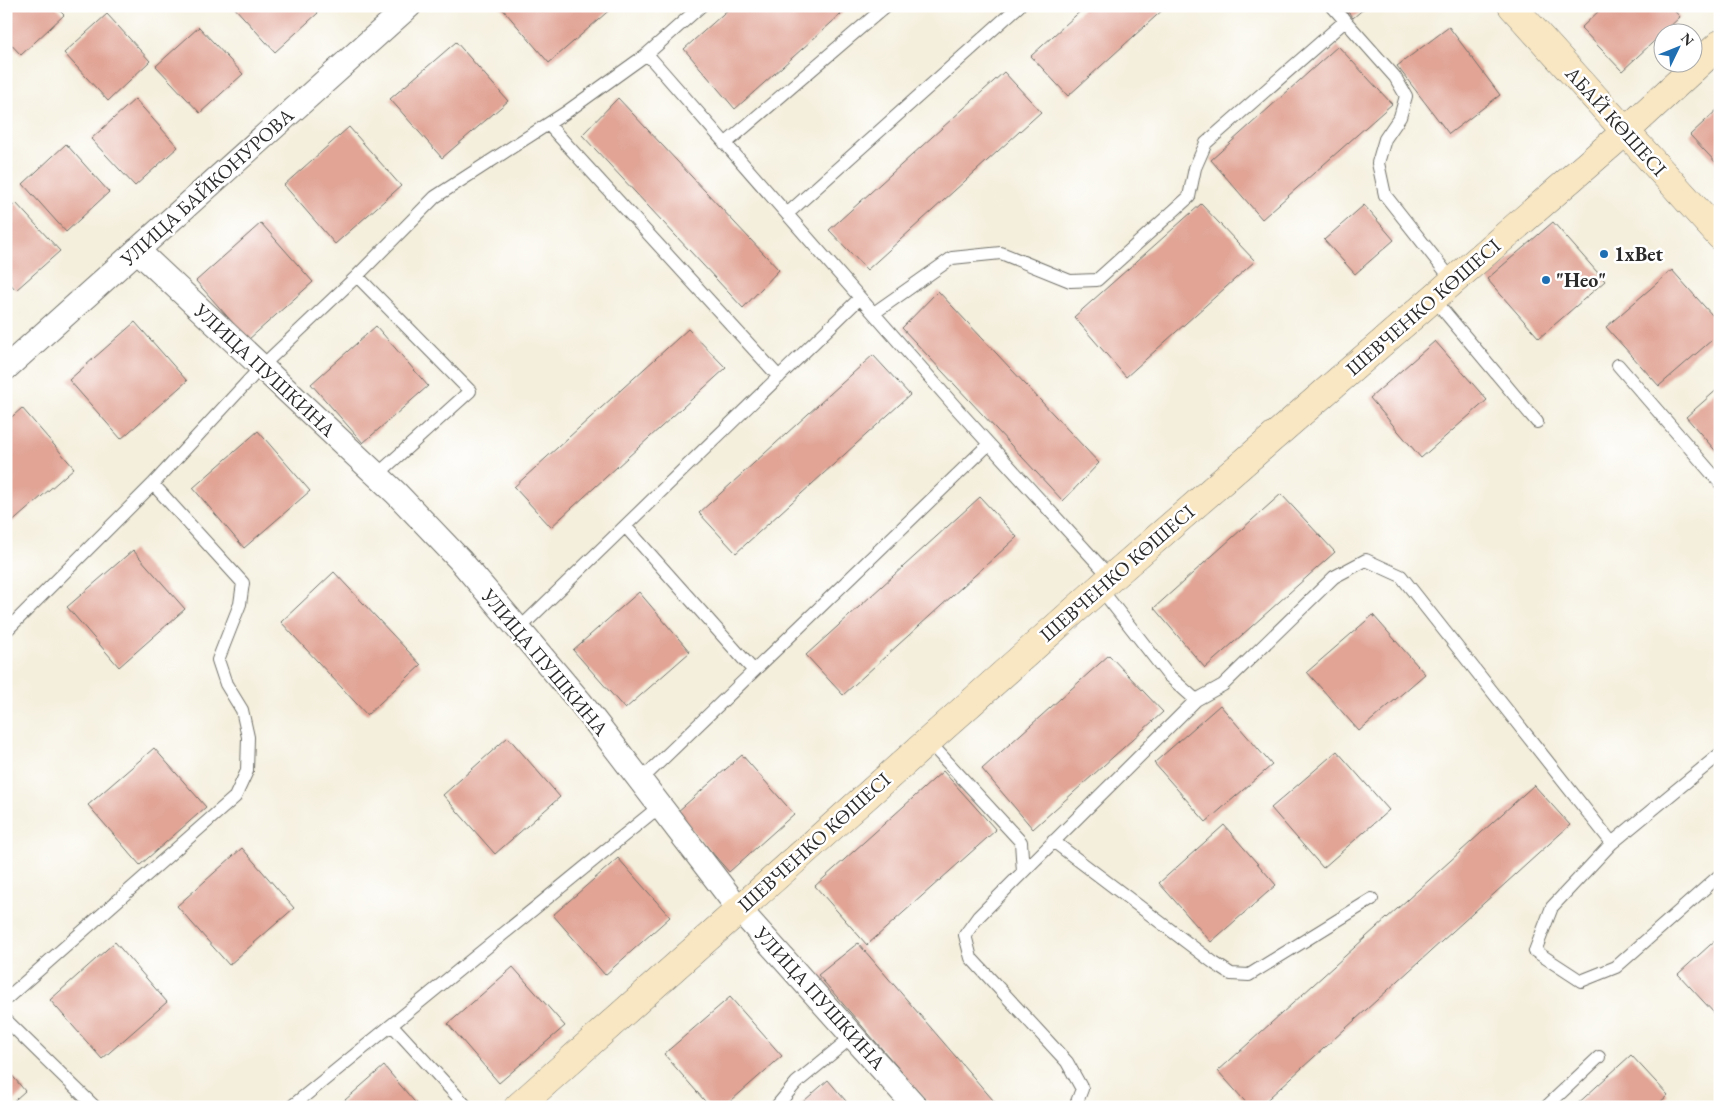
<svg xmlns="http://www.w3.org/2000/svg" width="1726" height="1113" viewBox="0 0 1726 1113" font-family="'EB Garamond',serif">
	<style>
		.building { fill: #e1a495 }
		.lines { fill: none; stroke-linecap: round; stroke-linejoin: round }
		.lane-casing { stroke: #717069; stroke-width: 14 }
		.street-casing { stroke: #717069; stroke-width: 26 }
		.secondary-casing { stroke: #717069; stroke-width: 29 }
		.lane { stroke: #fff; stroke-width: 12 }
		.street { stroke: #fff; stroke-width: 24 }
		.secondary { stroke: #f9e7c3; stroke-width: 28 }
		.poi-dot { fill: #1f6fb2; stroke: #fff; stroke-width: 2 }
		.labels { text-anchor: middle; stroke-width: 5; stroke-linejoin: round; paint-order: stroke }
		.street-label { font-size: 20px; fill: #2b2b2b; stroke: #fff }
		.poi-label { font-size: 20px; font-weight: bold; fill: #2b2b2b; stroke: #fff; text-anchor: start }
	</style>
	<rect width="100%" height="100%" fill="#fff"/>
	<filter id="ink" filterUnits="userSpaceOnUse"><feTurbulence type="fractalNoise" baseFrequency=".02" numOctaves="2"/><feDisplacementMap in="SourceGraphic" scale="10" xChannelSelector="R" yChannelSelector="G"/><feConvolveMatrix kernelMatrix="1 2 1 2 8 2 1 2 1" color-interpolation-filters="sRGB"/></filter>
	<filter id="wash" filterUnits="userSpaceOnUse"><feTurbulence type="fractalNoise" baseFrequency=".0096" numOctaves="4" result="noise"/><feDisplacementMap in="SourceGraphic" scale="20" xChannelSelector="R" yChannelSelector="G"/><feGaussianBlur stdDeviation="1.12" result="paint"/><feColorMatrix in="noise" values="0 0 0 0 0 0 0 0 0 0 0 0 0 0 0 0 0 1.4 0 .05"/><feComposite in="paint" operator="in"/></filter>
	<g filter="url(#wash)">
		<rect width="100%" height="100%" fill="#f4efdd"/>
		<g id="blocks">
			<path class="building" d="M6,6H55L64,15L21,55L6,39Z
				M233,6H312L318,13L275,52Z
				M500,6H614L549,63Z
				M732,6H850L735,109L684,49Z
				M1086,6H1167L1068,96L1031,56Z
				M1343,6H1367L1353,18Z
				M1604,6H1670L1680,17L1622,71L1581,28Z
				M107,14L150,61L108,101L64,53Z
				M199,27L243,74L200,113L156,66Z
				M1449,27L1500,95L1449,134L1397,66Z
				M456,42L508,101L442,158L390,99Z
				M1338,46L1392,104L1262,219L1211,160Z
				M1004,72L1041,112L867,270L829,230Z
				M618,98L779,270L743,308L582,135Z
				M135,99L178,147L135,186L91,139Z
				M1720,107V167L1690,135Z
				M349,127L401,186L335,244L284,185Z
				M66,144L109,192L66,232L23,184Z
				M16,203L60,251L16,290L6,279V212Z
				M1201,204L1255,261L1126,377L1074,317Z
				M1364,205L1394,240L1355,274L1324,240Z
				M1553,222L1605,281L1539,338L1487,279Z
				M261,223L313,282L248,340L196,281Z
				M1672,270L1720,324V333L1659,386L1606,327Z
				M938,291L1099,463L1063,501L902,328Z
				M135,322L187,381L121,439L69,380Z
				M376,326L428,386L363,443L311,384Z
				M688,329L726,368L551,527L514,487Z
				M1435,341L1487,400L1421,458L1370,398Z
				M873,355L910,395L736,553L699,513Z
				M1720,387V456L1686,417Z
				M22,408L74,468L9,525L6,522V422Z
				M258,431L310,491L244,548L193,488Z
				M1281,494L1335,552L1205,668L1154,608Z
				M980,497L1017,537L843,695L806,655Z
				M133,550L185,609L119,667L67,607Z
				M334,572L421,665L367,715L281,622Z
				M639,592L690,652L625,709L573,650Z
				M1373,615L1425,674L1359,731L1307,672Z
				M1109,655L1163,712L1033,829L982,769Z
				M1220,705L1272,765L1206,822L1154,763Z
				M508,737L560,797L495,854L443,795Z
				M154,748L206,807L140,865L88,805Z
				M1337,751L1389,810L1323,868L1271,808Z
				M742,755L794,814L729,872L677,812Z
				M943,771L996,830L867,945L815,886Z
				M1534,785L1570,825L1259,1107H1250L1218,1071Z
				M1224,825L1276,885L1211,942L1159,883Z
				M242,848L294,908L229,965L177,906Z
				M618,858L670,917L605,975L553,915Z
				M1720,936V1010L1715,1014L1678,974Z
				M115,942L167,1002L102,1059L50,1000Z
				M858,943L999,1107H932L818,975Z
				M513,967L565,1026L499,1083L448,1024Z
				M730,997L782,1056L724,1107H710L664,1054Z
				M1631,1055L1668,1095L1655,1107H1574Z
				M384,1066L419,1107H337Z
				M6,1068L25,1091L7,1107H6Z
				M828,1080L851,1107H797Z"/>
		</g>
	</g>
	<g filter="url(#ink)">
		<use href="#blocks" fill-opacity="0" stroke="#717069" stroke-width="1"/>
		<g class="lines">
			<g class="lane-casing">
				<path id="lane" d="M1332,6L1395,77L1406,96L1400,117L1385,139L1378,163L1385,195L1453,281
					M647,54L959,411L1111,578
					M548,124L779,377
					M725,144L886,6
					M787,214L1019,6
					M357,276L470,391L377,475
					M1433,298L1537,422
					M874,313L952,258L1001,253L1070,281L1097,280L1189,197L1195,168L1206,143L1345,21
					M1618,365L1720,483
					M625,526L754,671
					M1100,588L1168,675L1196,700L1223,685L1334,577L1366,560L1401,576L1612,843
					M519,629L860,298
					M6,631L153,484L261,367L357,276L435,197L565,113L647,54L701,6
					M928,741L1021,842L1023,872L978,917L965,935L971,958L1067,1062L1082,1089L1075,1107
					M1720,754L1612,843L1552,907L1535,951L1581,981L1616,967L1720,875
					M641,780L989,444
					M1053,841L1214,963L1231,974L1249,975L1372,899
					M1023,872L1196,700
					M6,999L235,797L247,771L248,737L242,710L226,684L218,660L240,604L243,583L153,484
					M6,1020L95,1107
					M392,1025L467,1107
					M291,1107L660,806
					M776,1107L796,1083L853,1036
					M1546,1107L1599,1057"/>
			</g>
			<g class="street-casing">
				<path id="street" d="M137,250L396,493L460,560L581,703L739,909L916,1107
					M6,368L409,6"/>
			</g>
			<g class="secondary-casing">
				<path id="secondary" d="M1512,6L1720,236
					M518,1107L1111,578L1626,131L1720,44"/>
			</g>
			<use href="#lane" class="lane"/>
			<use href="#street" class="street"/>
			<use href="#secondary" class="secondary"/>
		</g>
	</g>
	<g class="poi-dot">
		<circle cx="1604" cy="254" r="5"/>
		<circle cx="1546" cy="280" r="5"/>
	</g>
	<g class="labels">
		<g class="street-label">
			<text transform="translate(1616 121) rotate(48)" y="7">АБАЙ КӨШЕСІ</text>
			<text transform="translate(207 187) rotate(-42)" y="7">УЛИЦА БАЙКОНУРОВА</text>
			<text transform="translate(1423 307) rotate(-41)" y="7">ШЕВЧЕНКО КӨШЕСІ</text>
			<text transform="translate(265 370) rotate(43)" y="7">УЛИЦА ПУШКИНА</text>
			<text transform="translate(1117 573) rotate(-41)" y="7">ШЕВЧЕНКО КӨШЕСІ</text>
			<text transform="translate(545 662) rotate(50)" y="7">УЛИЦА ПУШКИНА</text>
			<text transform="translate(814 842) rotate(-42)" y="7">ШЕВЧЕНКО КӨШЕСІ</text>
			<text transform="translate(820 998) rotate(48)" y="7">УЛИЦА ПУШКИНА</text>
		</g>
		<g class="poi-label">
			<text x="1614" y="261">1xBet</text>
			<text x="1556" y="287">"Нео"</text>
		</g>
	</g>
	<rect width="1726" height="1113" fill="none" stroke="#fff" stroke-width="25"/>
	<g transform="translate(1678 48) rotate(47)"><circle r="24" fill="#ffffff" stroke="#aaaaaa"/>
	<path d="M0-4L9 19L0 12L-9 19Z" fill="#1f6fb2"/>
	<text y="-8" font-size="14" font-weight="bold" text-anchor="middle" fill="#2b2b2b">N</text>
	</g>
</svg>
